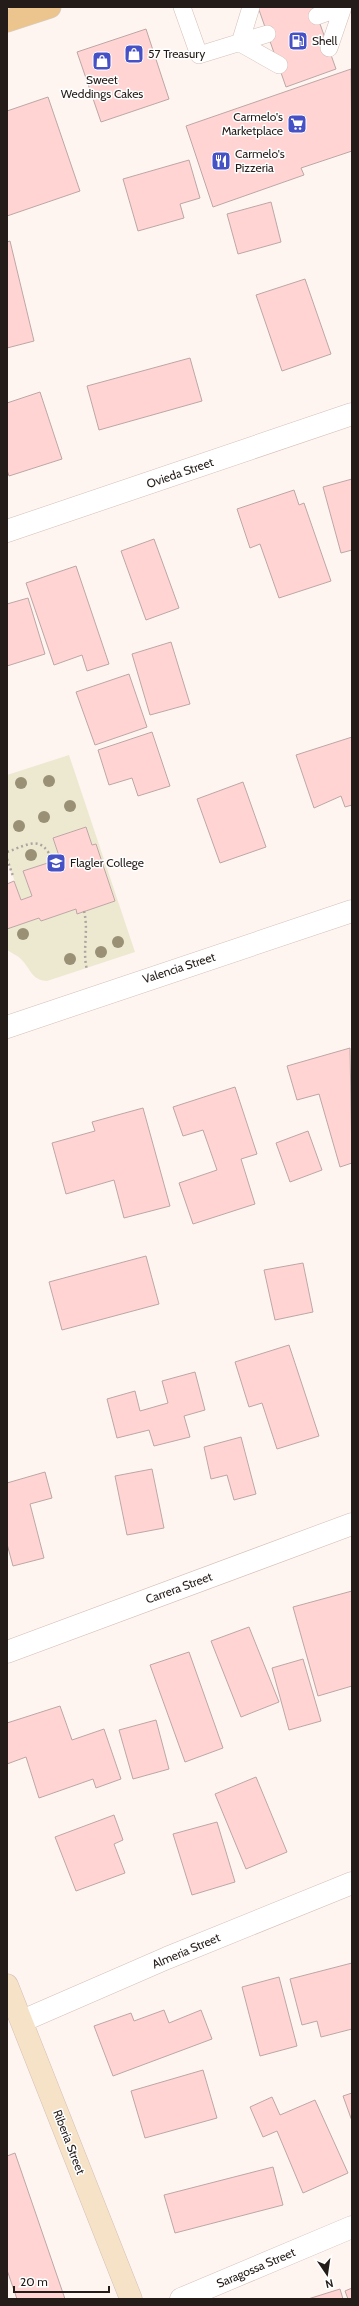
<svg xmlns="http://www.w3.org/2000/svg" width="359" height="2306" viewBox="0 0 359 2306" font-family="Cabin,sans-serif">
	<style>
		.green { fill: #ede9d1 }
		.building { fill: #ffd4d3; stroke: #bda7a6 }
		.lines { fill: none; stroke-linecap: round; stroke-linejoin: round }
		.lane-casing { stroke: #d4bfb6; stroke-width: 18 }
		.street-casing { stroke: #d4bfb6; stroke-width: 23 }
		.secondary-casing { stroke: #d4bfb6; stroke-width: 23 }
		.primary-casing { stroke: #d3d2d1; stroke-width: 23 }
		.path { stroke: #ada4a0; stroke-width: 2.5; stroke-dasharray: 2 3; stroke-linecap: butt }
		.lane { stroke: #fff; stroke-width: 17 }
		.street { stroke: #fff; stroke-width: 22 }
		.secondary { stroke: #f6e2c6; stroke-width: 22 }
		.primary { stroke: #ecc48d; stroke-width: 22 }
		.tree { fill: #999076 }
		.labels { text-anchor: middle; stroke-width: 3; stroke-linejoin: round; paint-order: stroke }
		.poi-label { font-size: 12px; fill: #241c19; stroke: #fff; text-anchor: start }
		.street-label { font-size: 12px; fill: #241c19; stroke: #fff }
	</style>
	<rect width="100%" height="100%" fill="#fef5f1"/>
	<path class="green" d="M69,755L135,952L47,981C31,980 31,969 21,959C17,955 11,953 7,950V929L39,918L41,921L76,909L77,914L115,901L96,844L92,845L86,827L53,838L60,859L23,871L32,896L21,900L7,859V775Z"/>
	<path class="building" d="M258,7H314L336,69L286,87Z
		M146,29L169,99L101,122L77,52Z
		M351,69L352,151L301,168L304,175L213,207L186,126Z
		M48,97L80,191L7,216V111Z
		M189,160L200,198L180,204L184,218L138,231L123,179Z
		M271,202L281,242L238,254L227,214Z
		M10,241L34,341L7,348V242Z
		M305,279L331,354L282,371L256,295Z
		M190,358L202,401L99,430L87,386Z
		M40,392L62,459L9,476L7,470V403Z
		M352,479V550L341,553L323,487Z
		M294,490L299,505L304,503L331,581L279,598L260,544L250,548L237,509Z
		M154,539L179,608L146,620L121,551Z
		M76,566L109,664L87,671L82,655L54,665L26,583Z
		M28,598L45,654L7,666V604Z
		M171,642L190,704L150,715L132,654Z
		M129,674L147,727L95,745L76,692Z
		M152,732L170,786L138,796L132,778L109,785L98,750Z
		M352,737V805L345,807L341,796L314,808L296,755Z
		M243,782L266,847L220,863L197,799Z
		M86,827L92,845L96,844L115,901L77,914L76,909L41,921L39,918L7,929V884L14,881L21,900L32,896L23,871L60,859L53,838Z
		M350,1048L352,1163L340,1167L319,1094L297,1100L287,1066Z
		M235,1087L257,1154L241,1159L255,1204L193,1224L179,1183L217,1170L203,1130L183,1136L173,1107Z
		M143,1108L170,1206L124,1218L114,1180L66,1194L52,1143L95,1131L92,1122Z
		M308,1131L322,1170L290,1182L276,1143Z
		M146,1256L159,1304L62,1330L49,1282Z
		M303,1263L313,1312L275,1320L264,1270Z
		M289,1345L319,1436L277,1449L262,1403L249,1407L235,1362Z
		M195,1372L205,1410L184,1416L190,1437L154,1446L149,1430L117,1438L107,1399L135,1391L140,1411L168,1403L162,1381Z
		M241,1437L256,1494L234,1500L227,1475L211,1479L204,1447Z
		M152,1469L164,1528L127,1535L115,1476Z
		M45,1472L52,1498L30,1504L44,1558L13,1566L7,1544V1483Z
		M352,1591V1686L318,1696L293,1607Z
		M249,1627L279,1702L241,1717L211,1641Z
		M189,1652L223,1748L185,1762L150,1665Z
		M303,1659L321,1721L289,1730L272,1668Z
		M60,1706L72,1740L104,1729L121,1779L96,1788L93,1779L39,1798L26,1757L7,1764V1723Z
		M156,1720L169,1769L133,1779L119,1730Z
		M256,1777L287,1852L246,1869L215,1794Z
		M114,1815L123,1840L114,1844L125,1873L76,1891L55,1837Z
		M217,1822L235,1882L192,1895L173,1834Z
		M352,1963V2029L321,2037L317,2021L302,2025L290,1979Z
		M279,1977L297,2046L260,2056L242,1987Z
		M164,2010L169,2023L201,2010L212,2039L113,2076L94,2026L131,2013L134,2021Z
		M203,2070L217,2118L145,2138L131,2091Z
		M352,2093V2121L343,2096Z
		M272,2097L280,2115L315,2100L348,2173L303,2193L277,2131L263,2137L250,2107Z
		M15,2153L65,2299H17L7,2270V2156Z
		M273,2167L283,2205L175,2233L164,2195Z
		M352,2288V2299H348L345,2291Z
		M340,2289L343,2299H308Z"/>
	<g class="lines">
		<g class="lane-casing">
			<path id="lane" d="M182,7L199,55L267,34
				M317,16L342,7
				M240,43L279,65
				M240,43L251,7
				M329,48L343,7"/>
		</g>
		<g class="street-casing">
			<path id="street" d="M7,531L352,414
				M7,1027L352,911
				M7,1652L352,1524
				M22,2021L167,1958L352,1883
				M181,2299L352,2227"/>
		</g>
		<g class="secondary-casing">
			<path id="secondary" d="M7,1985L131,2299"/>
		</g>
		<g class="primary-casing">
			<path id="primary" d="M7,21L50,7"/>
		</g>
		<path class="path" d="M7,852C30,844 41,834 53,861
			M7,859L13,876
			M84,911C89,931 82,950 87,970"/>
		<use href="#lane" class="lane"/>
		<use href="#street" class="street"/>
		<use href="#secondary" class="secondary"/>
		<use href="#primary" class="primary"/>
	</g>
	<g class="tree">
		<circle cx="49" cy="781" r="6"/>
		<circle cx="21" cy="783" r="6"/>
		<circle cx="70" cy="806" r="6"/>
		<circle cx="44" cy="817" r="6"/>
		<circle cx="19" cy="826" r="6"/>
		<circle cx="31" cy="855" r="6"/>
		<circle cx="23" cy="934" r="6"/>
		<circle cx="118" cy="942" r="6"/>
		<circle cx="101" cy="952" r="6"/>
		<circle cx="70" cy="959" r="6"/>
	</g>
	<defs>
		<g id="fuel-square" transform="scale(1)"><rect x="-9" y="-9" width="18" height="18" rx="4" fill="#4551c5" stroke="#fff"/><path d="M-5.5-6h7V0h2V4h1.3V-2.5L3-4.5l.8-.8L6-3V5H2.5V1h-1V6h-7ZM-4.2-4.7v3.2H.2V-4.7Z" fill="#fff"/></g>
		<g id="shop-square" transform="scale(1)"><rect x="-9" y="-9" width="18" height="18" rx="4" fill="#4551c5" stroke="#fff"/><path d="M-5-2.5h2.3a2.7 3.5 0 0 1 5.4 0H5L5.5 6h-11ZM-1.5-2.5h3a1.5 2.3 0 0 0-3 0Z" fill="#fff"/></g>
		<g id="supermarket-square" transform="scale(1)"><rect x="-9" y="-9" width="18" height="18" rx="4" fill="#4551c5" stroke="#fff"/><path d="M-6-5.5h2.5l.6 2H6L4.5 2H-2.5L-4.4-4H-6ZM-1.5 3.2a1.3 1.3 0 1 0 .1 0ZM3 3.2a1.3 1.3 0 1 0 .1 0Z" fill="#fff"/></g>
		<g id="restaurant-square" transform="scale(1)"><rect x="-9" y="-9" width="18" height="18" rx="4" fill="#4551c5" stroke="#fff"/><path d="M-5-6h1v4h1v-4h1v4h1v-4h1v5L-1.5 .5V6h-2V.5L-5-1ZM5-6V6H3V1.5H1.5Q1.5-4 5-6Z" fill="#fff"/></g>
		<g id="university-square" transform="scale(1)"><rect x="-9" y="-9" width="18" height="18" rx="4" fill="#4551c5" stroke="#fff"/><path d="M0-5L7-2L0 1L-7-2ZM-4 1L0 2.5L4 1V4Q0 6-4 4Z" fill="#fff"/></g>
	</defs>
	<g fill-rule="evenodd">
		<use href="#fuel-square" x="298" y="41"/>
		<use href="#shop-square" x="134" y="54"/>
		<use href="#shop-square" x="102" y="61"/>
		<use href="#supermarket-square" x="297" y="124"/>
		<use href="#restaurant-square" x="221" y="161"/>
		<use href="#university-square" x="56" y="863"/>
	</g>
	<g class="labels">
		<g class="poi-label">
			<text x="312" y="45">Shell</text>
			<text x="148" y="58">57 Treasury</text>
			<text x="102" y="84" text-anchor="middle">Sweet<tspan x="102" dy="14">Weddings Cakes</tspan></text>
			<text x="283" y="121" text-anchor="end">Carmelo's<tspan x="283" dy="14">Marketplace</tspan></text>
			<text x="235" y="158">Carmelo's<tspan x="235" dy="14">Pizzeria</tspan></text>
			<text x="70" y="867">Flagler College</text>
		</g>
		<g class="street-label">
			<text transform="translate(180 473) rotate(-19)" y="4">Ovieda Street</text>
			<text transform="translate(179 968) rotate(-18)" y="4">Valencia Street</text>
			<text transform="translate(179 1588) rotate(-20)" y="4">Carrera Street</text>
			<text transform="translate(186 1951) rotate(-23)" y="4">Almeria Street</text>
			<text transform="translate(69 2142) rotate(69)" y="4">Riberia Street</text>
			<text transform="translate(256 2268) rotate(-23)" y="4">Saragossa Street</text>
		</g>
	</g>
	<rect width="359" height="2306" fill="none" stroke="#241c19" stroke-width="16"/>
	<g transform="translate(327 2274) rotate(167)" stroke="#ffffff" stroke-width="3" paint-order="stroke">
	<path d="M0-3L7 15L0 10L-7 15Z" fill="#241c19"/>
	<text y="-6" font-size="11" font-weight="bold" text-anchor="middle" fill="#241c19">N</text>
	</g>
	<path d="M14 2286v6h95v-6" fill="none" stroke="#241c19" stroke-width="2"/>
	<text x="20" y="2286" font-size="12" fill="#241c19" stroke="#ffffff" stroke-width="3" paint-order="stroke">20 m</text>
</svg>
